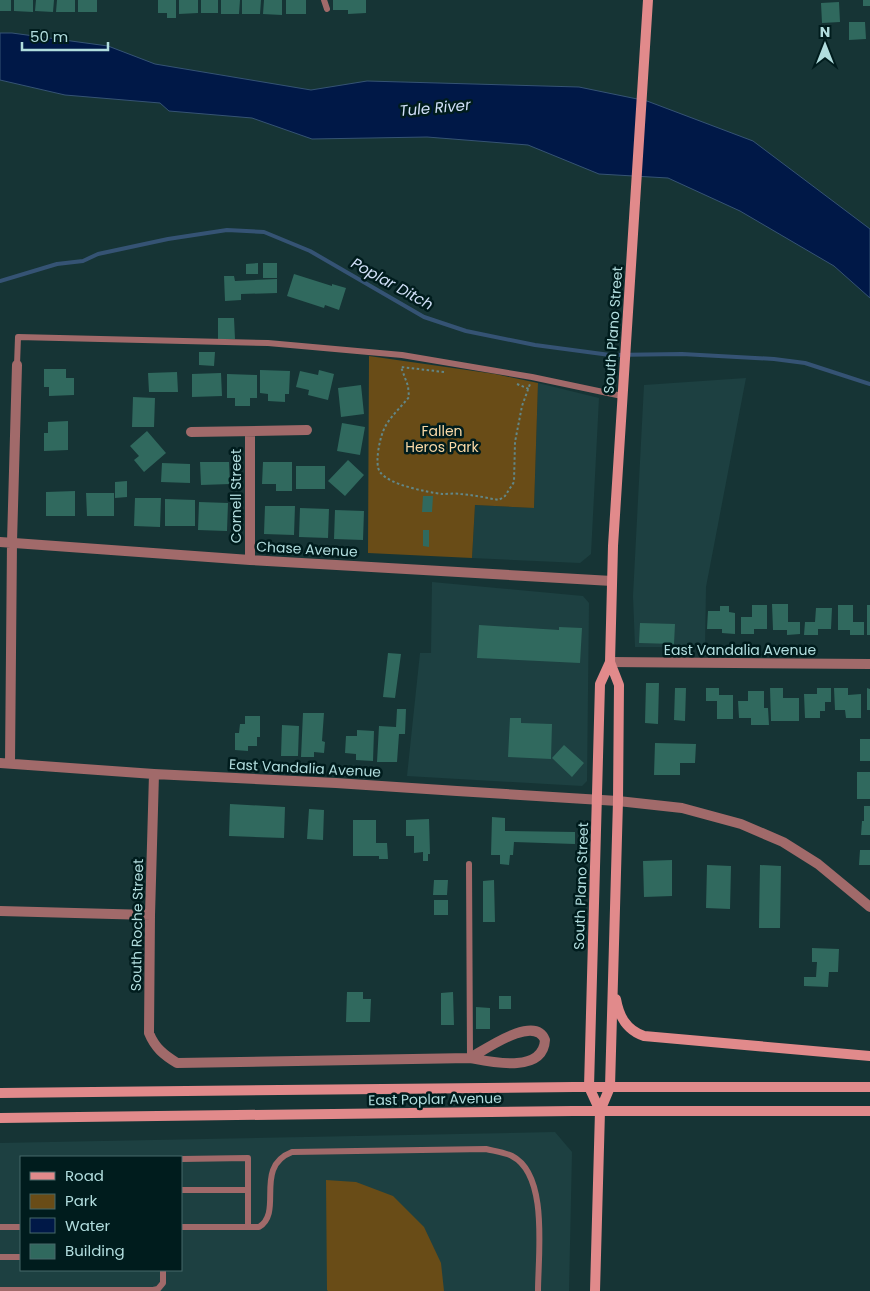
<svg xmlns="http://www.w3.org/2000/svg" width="870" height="1291" viewBox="0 0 870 1291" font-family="Poppins,sans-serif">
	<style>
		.built { fill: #1d4041; fill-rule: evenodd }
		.green { fill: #694c17 }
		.water { fill: #001847; stroke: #355374 }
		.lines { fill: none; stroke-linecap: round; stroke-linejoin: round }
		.stream { stroke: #355374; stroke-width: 4 }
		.building { fill: #30695e }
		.path { stroke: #628788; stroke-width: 2; stroke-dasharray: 2.5 2.5; stroke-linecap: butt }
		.service { stroke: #a16a6a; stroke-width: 6 }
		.minor { stroke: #a16a6a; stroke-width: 10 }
		.secondary { stroke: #e18a8b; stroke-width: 10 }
		.labels { text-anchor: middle; stroke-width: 5; stroke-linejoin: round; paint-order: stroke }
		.street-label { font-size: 14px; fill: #b1ddde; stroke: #001c1d }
		.park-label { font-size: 14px; fill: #f8d8a6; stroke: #001c1d }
		.water-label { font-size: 15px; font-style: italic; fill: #d1e0f8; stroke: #001c1d }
	</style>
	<rect width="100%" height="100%" fill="#163435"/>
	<path class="built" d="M746,378L706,587L705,647H635L633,596L644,385Z
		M538,383L599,398L591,554L580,563L472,558L475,505L534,508Z
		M432,582L583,596L589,603L587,781L582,786L407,776L420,653H431Z
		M555,1132L572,1152L569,1291H0V1143ZM21,1157H181V1270H21Z"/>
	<path class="green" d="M369,356L495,374L538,383L534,508L475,505L472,558L368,553Z
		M326,1180L356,1182L393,1196L424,1227L441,1263L444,1291H328L327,1290Z"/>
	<path class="water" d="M0,33H12L108,46L155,64L311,90L367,81L579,87L647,101L753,141L870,229V298L834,266L740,211L668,178L599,174L528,145L427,137L312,139L252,118L169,111L160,103L65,95L0,80Z"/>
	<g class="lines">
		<path class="stream" d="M0,281L57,264L83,261L98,254L168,239L227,230L264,232L310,251L424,317L466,331L535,345L610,355L682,354L774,359L805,363L870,384"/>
	</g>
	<path class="building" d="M0,0H11V11H0Z
		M14,0H33V12L14,11Z
		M36,0H54L53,12L35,11Z
		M57,0H75V12H56Z
		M78,0H97V12H78Z
		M158,0H176V18H167V13H158Z
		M179,0H198V13L179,14Z
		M201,0H218V13H201Z
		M221,0H240L239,14H221Z
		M242,0H261L260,14H242Z
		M264,0H282V15L263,14Z
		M286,0H306V14H286Z
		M333,0H366V13L348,14V10H333Z
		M863,0H870V6H863Z
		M839,2L840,22L822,23L821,3Z
		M849,22H865L866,39L849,40Z
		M258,263V274H246V264Z
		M263,263H277V278H263Z
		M294,274L332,286V284L346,288L339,310L325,305L324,308L287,296Z
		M224,276H234L235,281L277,279V293L241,294V300L225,301Z
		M218,318H234L235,339H218Z
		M199,352H215L214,366L199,365Z
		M44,369H66V378H74V395L49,396V387H44Z
		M260,370L290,371L289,394H285V402L268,401V394L260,393Z
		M319,370L334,374L328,400L308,395L309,390L296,387L300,371L318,375Z
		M177,372L178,392H149L148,373Z
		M221,373L222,396L192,397V374Z
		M227,374L257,375V398H250V406H235V398H227Z
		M361,385L364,414L341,417L338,388Z
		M133,397L155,398L154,427H132Z
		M68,421V450L44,451V433H48V422Z
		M342,423L365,427L360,455L337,451Z
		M147,431L166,453L144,472L134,460L139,456L130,446Z
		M348,460L364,475L345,496L328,481Z
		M200,462H229L230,484L201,485Z
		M263,462H292V491H276V484H262Z
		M162,463L190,464V483L161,482Z
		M296,466H325V489H296Z
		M127,481V497L115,498V482Z
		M75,491V516H46V492Z
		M86,493H114V516H87Z
		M423,496H433L432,512H422Z
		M135,498H161L160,527L134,526Z
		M165,499L195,500V526H165Z
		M199,502L228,503L227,531L198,530Z
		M265,506H295L294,535L264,534Z
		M300,508L329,509L328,538L299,537Z
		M335,510L364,511L363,540L334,539Z
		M423,530H429V547L423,546Z
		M772,604H788V622H800V634L787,635V630H773Z
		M752,605H767V629H754V634H741V617H752Z
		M838,605H853V622H864V635H850V630H838Z
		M867,605H870V635H867Z
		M720,606H729V612L735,613V634L722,633V629H707L708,611H720Z
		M816,608H832L831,629H818V635H804L805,622H815Z
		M640,623L675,624L674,644L639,643Z
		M479,625L559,630V627L582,628L580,663L477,658Z
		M388,653L401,654L395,698L383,697Z
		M646,683H659L658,724L645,723Z
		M675,688H686L685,721L674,720Z
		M706,688H719V695H733V719H717V701H706Z
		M770,688H783V698H799V721H771Z
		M817,688H831V702H825V711H820V718H805L804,694H817Z
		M834,688H848V695L861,694V718H846L845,710H835Z
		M867,688L870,689V710H867Z
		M748,691H764V708H768L769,725H751V718H739L738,701H748Z
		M397,709H406L405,734H399L397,762H377L379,726L396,727Z
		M303,713H324L322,741L325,742L324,753L314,752V757H301Z
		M245,716H260V737H257V746H248V751L235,750V733H239L240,724H245Z
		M510,718H521V723L552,724L551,759L508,757Z
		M282,725L299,726L298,756H281Z
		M357,730L374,731L373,761L356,760V754L345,753L346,736H357Z
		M860,739H870V761H860Z
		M655,743L696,744L695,763H680V775H654Z
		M564,745L584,763L572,777L552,758Z
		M857,772H870V799H857Z
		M230,804L285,807L284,838L229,836Z
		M864,806H870V835H861L862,821H864Z
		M309,809L324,810L323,840L307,839Z
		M492,817L505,818V831L575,832V844L514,842L513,855H510L509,865L500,864V855H491Z
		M429,819L430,854H428V861H423V852L414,853V836H406V820Z
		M353,820H376V843H387L388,859H379V856H353Z
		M860,850H870V865H859Z
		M672,860V896L644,897L643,861Z
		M707,865L731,866L730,909L706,908Z
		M760,865L781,866L780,928H759Z
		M434,880H448L447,895H433Z
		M494,880L495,922H483V881Z
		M434,900H448V915H434Z
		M812,948L839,949L838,972H829L828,987L804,986V977H816L817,962H812Z
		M347,992H363V999H371L370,1022H346Z
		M453,992L454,1025H441V993Z
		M499,996H511V1009H499Z
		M476,1007L490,1008V1029H476Z"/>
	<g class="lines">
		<path class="path" d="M444,372L401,367L408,386L409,397C401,407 391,416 385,427C380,436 374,464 380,472C389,485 427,492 442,494C448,494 455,493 461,494C474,495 487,498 499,500L505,496L514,482L515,442L522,406L530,384
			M517,384L529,389"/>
		<path class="service" d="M324,0L327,9
			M17,365L18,337L268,343L402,355L532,377L622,396
			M469,864L470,1058
			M181,1159L248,1158V1227
			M181,1190H248
			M0,1227H21
			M181,1227H259C284,1212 253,1167 292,1152L486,1149C494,1151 504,1152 512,1156C549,1175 538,1255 538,1291
			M0,1257H21
			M0,1290H153L158,1289L163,1283V1270"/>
		<path class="minor" d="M191,432L307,430
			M0,542L250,560L612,581
			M250,560V432
			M610,662L870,664
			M0,763L154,774L336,783L457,791L618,801L682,808L741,824L783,842L818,864L870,907
			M10,763L12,542L17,365
			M154,774L150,915L149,1033C155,1048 164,1055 177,1063L470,1058C491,1062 543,1074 545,1040C535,1014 486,1049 470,1058
			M0,911L150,915"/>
		<path class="secondary" d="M616,999C619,1016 626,1030 644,1036L870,1056
			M0,1093L574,1087H870
			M600,1111L589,1087L600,684L610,662
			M0,1118L573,1111H870
			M595,1291L600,1111L610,1087L618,801L619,685L610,662L613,546L648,0"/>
	</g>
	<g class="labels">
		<g class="street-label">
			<text transform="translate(613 330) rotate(-86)" y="5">South Plano Street</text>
			<text transform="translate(236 496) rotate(-90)" y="5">Cornell Street</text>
			<text transform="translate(307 549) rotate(3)" y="5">Chase Avenue</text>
			<text x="740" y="655">East Vandalia Avenue</text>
			<text transform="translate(305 768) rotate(3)" y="5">East Vandalia Avenue</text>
			<text transform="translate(581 886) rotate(-88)" y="5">South Plano Street</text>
			<text transform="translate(137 925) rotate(-89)" y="5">South Roche Street</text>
			<text transform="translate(435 1099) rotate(-1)" y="5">East Poplar Avenue</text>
		</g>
		<g class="park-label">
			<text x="442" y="436">Fallen<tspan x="442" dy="16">Heros Park</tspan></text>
		</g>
		<g class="water-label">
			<text transform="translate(435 108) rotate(-5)" y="5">Tule River</text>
			<text transform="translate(392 284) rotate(29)" y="5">Poplar Ditch</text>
		</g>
	</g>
	<rect x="20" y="1156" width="162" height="115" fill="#001c1d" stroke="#47696a"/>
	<rect x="30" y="1172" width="25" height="8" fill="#e18a8b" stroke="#47696a"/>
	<text x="65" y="1181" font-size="15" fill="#b1ddde">Road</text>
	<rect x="30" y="1194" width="25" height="15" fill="#694c17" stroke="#47696a"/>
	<text x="65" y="1206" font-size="15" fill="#b1ddde">Park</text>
	<rect x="30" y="1218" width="25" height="15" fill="#001847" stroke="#47696a"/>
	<text x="65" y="1231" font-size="15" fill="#b1ddde">Water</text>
	<rect x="30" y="1244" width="25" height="15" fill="#30695e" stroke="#47696a"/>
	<text x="65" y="1256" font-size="15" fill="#b1ddde">Building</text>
	<g transform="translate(825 45)" stroke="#001c1d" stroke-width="4" paint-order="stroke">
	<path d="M0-4L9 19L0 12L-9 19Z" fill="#b1ddde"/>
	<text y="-8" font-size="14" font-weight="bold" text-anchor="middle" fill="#b1ddde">N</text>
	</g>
	<path d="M22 42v8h86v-8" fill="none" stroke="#b1ddde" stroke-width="2.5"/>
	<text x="30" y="42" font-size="15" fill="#b1ddde" stroke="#001c1d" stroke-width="4" paint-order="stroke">50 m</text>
</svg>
